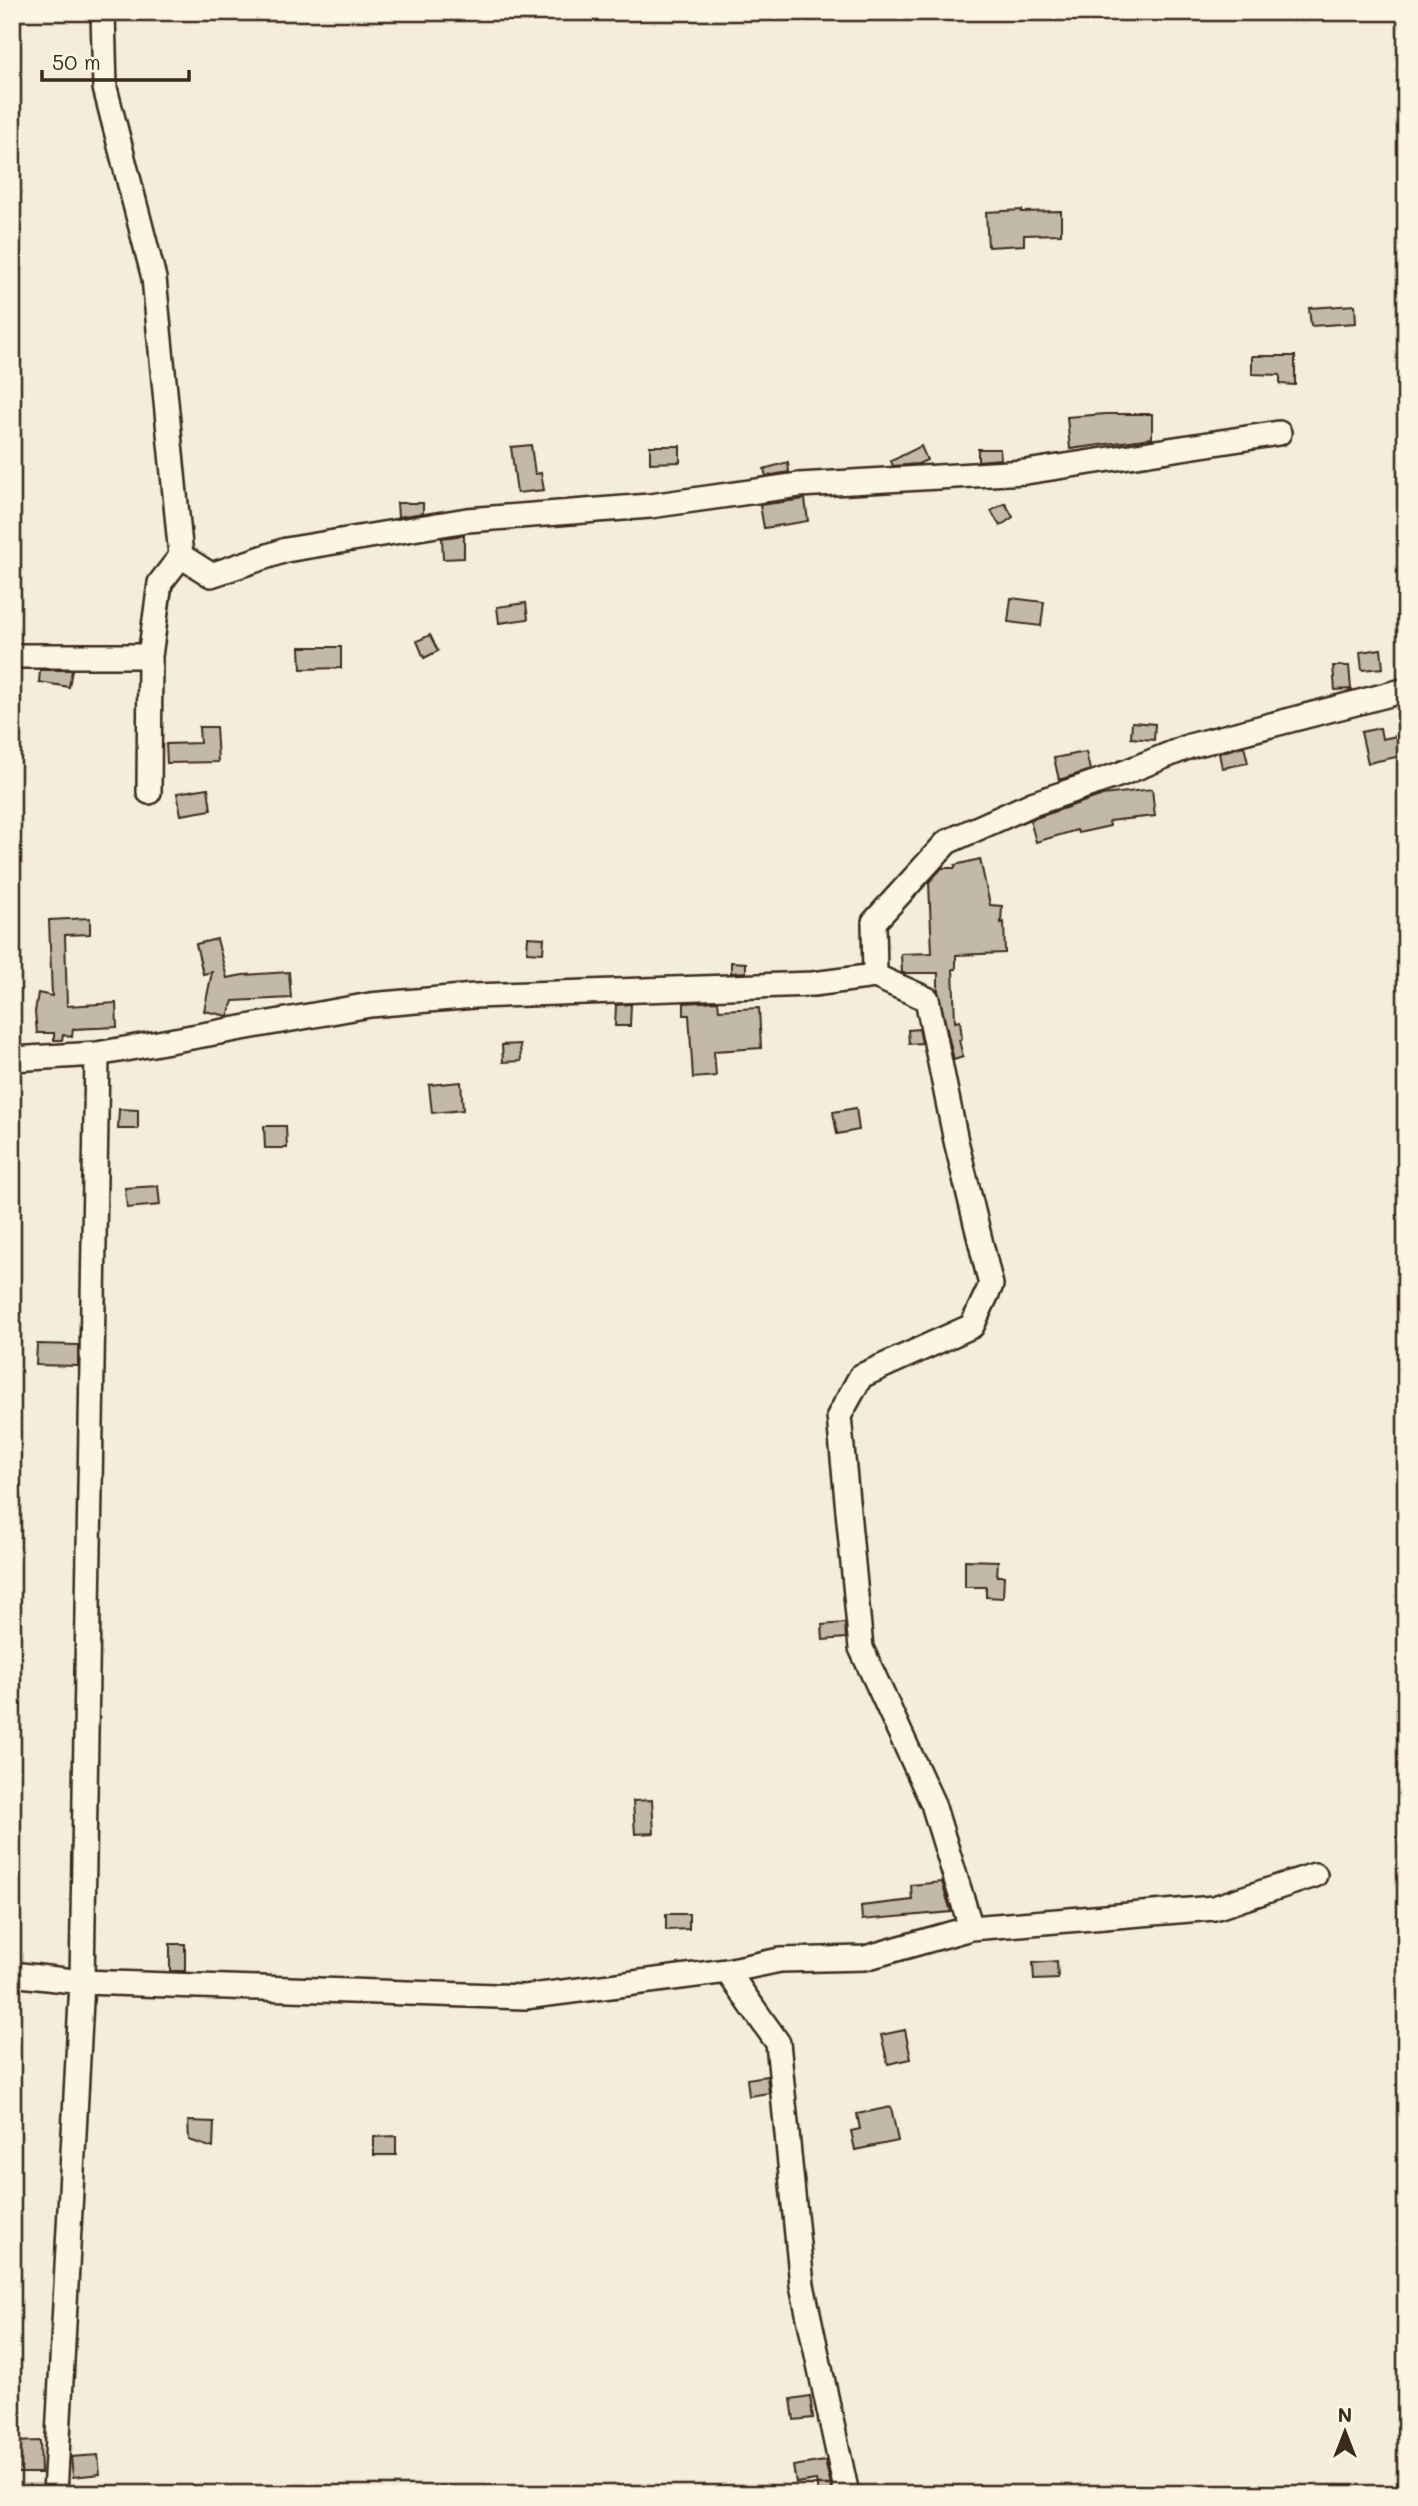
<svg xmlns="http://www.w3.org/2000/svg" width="1418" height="2506" viewBox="0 0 1418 2506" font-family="Mali,sans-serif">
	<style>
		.building { fill: #c3b9aa; stroke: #3b2a1e; stroke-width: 2 }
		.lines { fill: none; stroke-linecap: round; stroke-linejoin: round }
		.street-casing { stroke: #3b2a1e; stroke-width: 28 }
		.street { stroke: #fcf5e5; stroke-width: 23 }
	</style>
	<rect width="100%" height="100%" fill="#f4eddd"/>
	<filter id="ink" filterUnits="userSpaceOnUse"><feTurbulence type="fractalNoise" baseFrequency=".0143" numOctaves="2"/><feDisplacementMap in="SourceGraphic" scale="14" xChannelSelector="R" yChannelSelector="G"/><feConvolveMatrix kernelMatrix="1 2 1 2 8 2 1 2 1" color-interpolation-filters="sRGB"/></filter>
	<g filter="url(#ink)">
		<path class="building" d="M1022,210V212L1061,211V234L1024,235V245L988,247L986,212Z
			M1355,305L1356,323L1311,326L1309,308Z
			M1252,356H1295V385L1280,384V375L1252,374Z
			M1106,414H1152V438L1070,449L1067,417Z
			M531,445L535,474L541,473L544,490L517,493L511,447Z
			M650,446H680V462L650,463Z
			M921,446L927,460L918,464L893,466L891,461Z
			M978,449H1000L1001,459L978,461Z
			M788,462L789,472L766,476L764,469Z
			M805,499L808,521L764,528L760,505Z
			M397,503H423V513L398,517Z
			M1005,503L1013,517L1000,526L991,511Z
			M464,535V558L443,559L442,538Z
			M1011,598L1044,602L1041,626L1008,622Z
			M526,603L528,619L499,623L497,607Z
			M430,635L438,651L424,658L417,641Z
			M300,647H341V668L301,669Z
			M1381,649L1383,668L1362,670L1360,652Z
			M1333,666H1349L1351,689L1335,690Z
			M40,670H72L69,687L39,682Z
			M1132,722L1155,724L1154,740L1131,738Z
			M199,727H216L218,762L167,763L166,744L200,743Z
			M1380,728L1382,739L1397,736L1401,756L1368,763L1361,732Z
			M1244,746L1248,763L1222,768L1219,753Z
			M1086,752L1090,770L1059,780L1054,758Z
			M208,788L211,810L181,815L177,793Z
			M1152,789L1155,816L1109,821L1110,826L1078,833L1077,830L1036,842L1030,820L1103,795Z
			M980,859L990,905L1002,906L1001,923L1004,922L1005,953L956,955V969H953L955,1022L960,1021L962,1039L959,1040L963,1057L954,1060L938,991V973H902L901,954L932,953L929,882L942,868H955V865Z
			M90,918V934L65,935L67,1006L116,1003L117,1027L73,1029L72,1037L63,1035L62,1040H54V1033H37L35,1012L38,993L52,996L49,920Z
			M528,937L544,938L543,953L527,952Z
			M217,939L227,978L243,975L289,972L291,998L233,1001L228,1016L204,1011L212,972L203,974L196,944Z
			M731,962L746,963V972L731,973Z
			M718,1001L719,1010L759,1008L761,1048L714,1051L716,1076L693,1078L689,1015H684V1003Z
			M631,1004L630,1026H615L616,1005Z
			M919,1029L922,1043L909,1044L908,1030Z
			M520,1044L521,1061L503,1062L502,1045Z
			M461,1082L463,1110L432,1113L429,1085Z
			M856,1108L859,1130L837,1134L833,1112Z
			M119,1109L138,1110V1129H118Z
			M264,1126H286L287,1148H265Z
			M158,1186L160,1205L127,1208L125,1188Z
			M37,1344L78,1345V1366L36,1365Z
			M965,1560L998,1561L997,1576H1004L1003,1598L986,1597V1587H965Z
			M845,1623L846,1638L823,1640L822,1625Z
			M652,1800L654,1833L635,1834L633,1801Z
			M942,1882L951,1912L862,1920L861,1906L912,1900L911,1885Z
			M666,1914H689V1929L666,1930Z
			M170,1944H185V1971H170Z
			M1057,1961L1058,1979L1034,1980L1033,1963Z
			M905,2030L911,2059L888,2064L881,2035Z
			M767,2076L769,2093L749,2096L747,2079Z
			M891,2107L898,2141L855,2150L851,2131L860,2129L857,2114Z
			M188,2121L214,2122L213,2148L189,2140Z
			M396,2136V2155H374V2137Z
			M810,2396L813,2418L794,2420L791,2399Z
			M40,2441L41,2473H14V2442Z
			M98,2455L100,2474L73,2477L71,2457Z
			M825,2461L833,2494H818L816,2480L796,2483L793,2466Z"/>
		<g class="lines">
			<g class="street-casing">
				<path id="street" d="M103,12L105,88L154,278L181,556L160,583L150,656L149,792
					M181,556L211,575L286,550L467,520L650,506L799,485L1026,472L1279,433
					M12,656H150
					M12,1059L97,1054L370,1005L474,996L813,984L875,976
					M1315,1875L1214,1908L971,1928L933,1804L861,1648L839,1416L861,1376L972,1326L991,1285L956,1141L927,999L875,976L874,922L947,842L1032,804L1121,774L1190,746L1406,690
					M727,1971L778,2043L802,2285L847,2494
					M12,1974L82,1982L525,1997L727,1971L780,1960L865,1958L971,1928
					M55,2494L82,1982L97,1054"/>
			</g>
			<use href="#street" class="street"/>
		</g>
	</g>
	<rect width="1418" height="2506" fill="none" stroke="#fcf5e5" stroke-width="42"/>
	<rect x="21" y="21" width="1376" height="2464" fill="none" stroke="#3b2a1e" stroke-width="2.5" filter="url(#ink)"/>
	<g transform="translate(1345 2432)" stroke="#fcf5e5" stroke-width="5" paint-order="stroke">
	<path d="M0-5L12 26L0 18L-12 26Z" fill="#3b2a1e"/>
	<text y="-10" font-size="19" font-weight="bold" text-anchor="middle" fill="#3b2a1e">N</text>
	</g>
	<path d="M42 70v10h147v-10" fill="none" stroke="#3b2a1e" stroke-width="3.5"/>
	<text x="52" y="70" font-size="21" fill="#3b2a1e" stroke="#fcf5e5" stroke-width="5" paint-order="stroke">50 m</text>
</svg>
